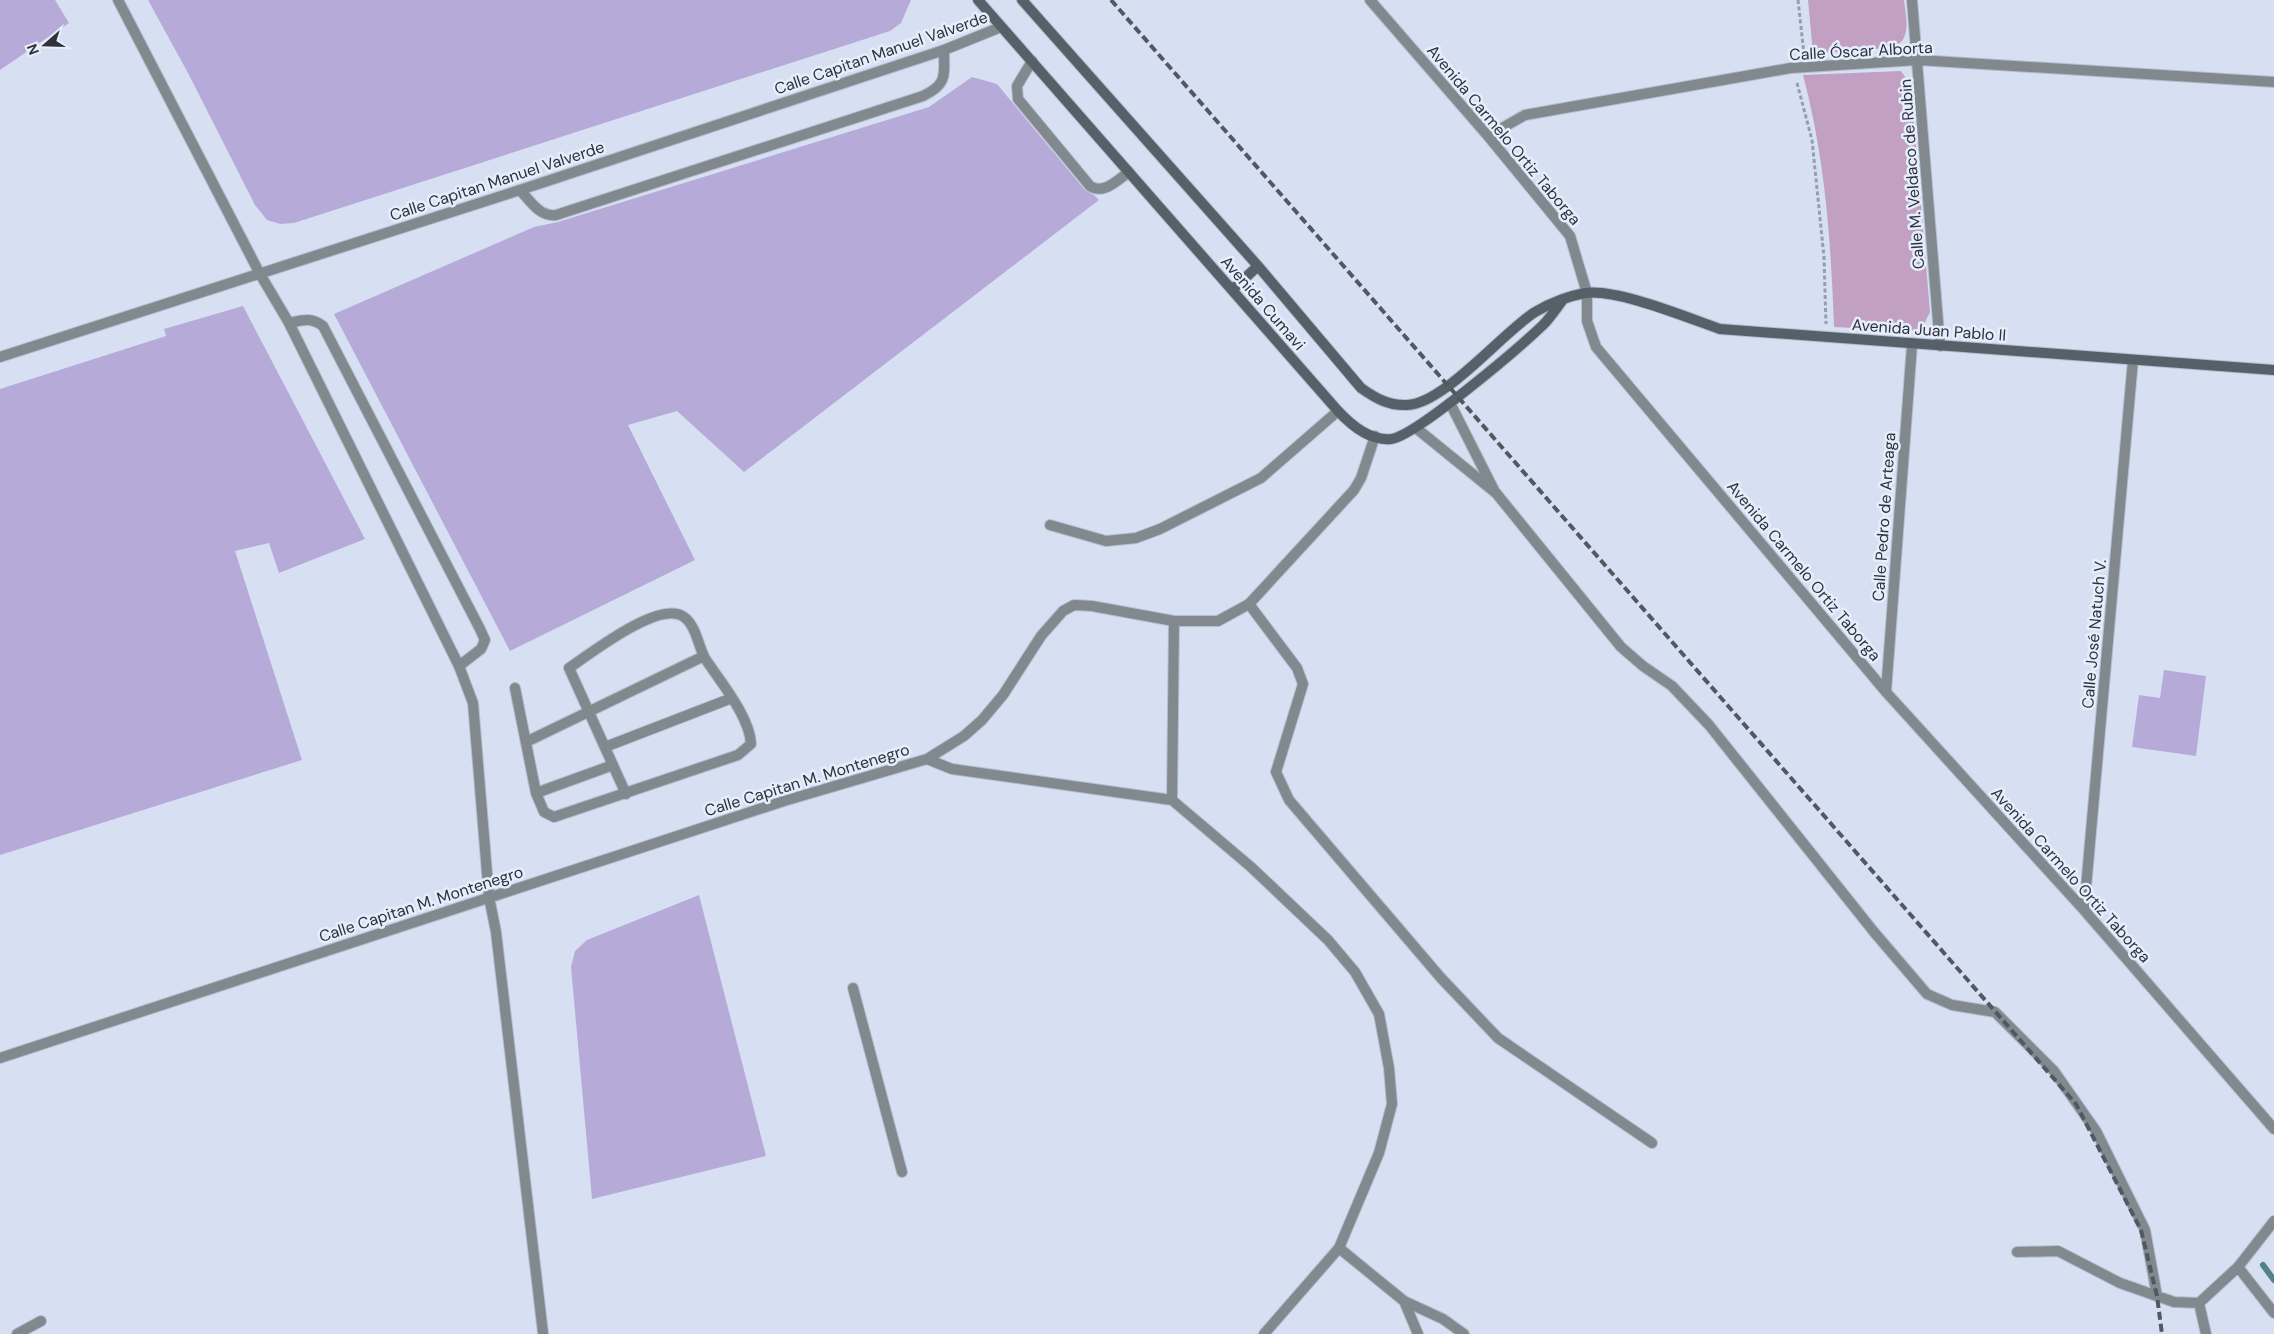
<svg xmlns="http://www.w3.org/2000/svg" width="2274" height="1334" viewBox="0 0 2274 1334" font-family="'DM Sans',sans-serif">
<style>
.green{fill:#c2a0c3}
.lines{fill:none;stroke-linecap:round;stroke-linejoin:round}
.stream{stroke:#54828c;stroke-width:6}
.building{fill:#b6aad9}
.lane-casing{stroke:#b5bdce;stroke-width:12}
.street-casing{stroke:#b5bdce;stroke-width:12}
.secondary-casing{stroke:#b5bdce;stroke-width:12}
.path{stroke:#969dab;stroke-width:3;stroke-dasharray:4 2.5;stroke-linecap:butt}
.lane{stroke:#81898e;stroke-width:10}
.street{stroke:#81898e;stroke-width:10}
.secondary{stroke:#556068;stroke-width:10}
.rail{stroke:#525861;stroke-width:4;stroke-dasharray:8 4;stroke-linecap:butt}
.labels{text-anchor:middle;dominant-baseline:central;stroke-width:5;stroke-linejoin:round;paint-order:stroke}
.street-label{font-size:16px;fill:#2e3239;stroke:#e6edfc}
</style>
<rect width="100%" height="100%" fill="#d7e0f3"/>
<path class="green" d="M1808,0H1904C1906,19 1913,43 1889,48L1813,54Z
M1901,71L1908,81L1911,89L1930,312L1923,326L1913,331L1834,327C1831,242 1825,157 1803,75Z"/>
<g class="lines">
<path class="stream" d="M2263,1265L2274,1280"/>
</g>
<path class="building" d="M0,0H55L69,23L0,70Z
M148,0H911L901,23L890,31L294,223L280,224L267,220L255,205L188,73Z
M972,77L997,84L1085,190L1094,195L1099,200L744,472L677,411L628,425L695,560L510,651L334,314L534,227L558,222L929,107Z
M243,306L365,539L279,573L269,543L235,551L302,760L0,855V389L166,336L164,329Z
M2164,670L2206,676L2196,756L2132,747L2139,695L2160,698Z
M699,895L766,1156L592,1199L571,967L575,951L587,940Z"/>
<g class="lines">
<g class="lane-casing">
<path id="lane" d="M1032,61L1017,86L1018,99L1090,186C1104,195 1117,180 1129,172
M520,190C531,202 540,217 556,215L923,96C948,84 944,75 944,50
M289,323C303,320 311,317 323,326L480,629L485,640L481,649L459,666
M1050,525L1106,541L1136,538L1160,529L1261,478L1338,411
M1249,604L1297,668L1303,684L1276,772L1289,800L1441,978L1498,1038L1652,1143
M515,688L536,793L544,812L554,817L738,755L751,744C750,720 727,690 713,670C710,665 705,660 703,654C698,643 695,625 684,617C660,599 590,654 569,668L626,794
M526,742L704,656
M605,747L732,698
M536,793L613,765
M853,988L902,1172
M1404,1301L1418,1334
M17,1334L41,1321
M1264,1334L1339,1248L1404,1301L1443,1319L1464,1334"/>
</g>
<g class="street-casing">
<path id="street" d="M118,0L260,274L289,323L459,666L473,703L489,897L496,932L543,1333
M1370,0L1488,136L1570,236L1587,293V321L1596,347L1886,692L2084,910L2274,1129
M1912,0L1940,346
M1488,136L1525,115L1791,68L1918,60L2274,82
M0,357L520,190L944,50L1001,27
M1450,403L1494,490
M1416,428L1496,493L1621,647L1643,666L1672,686L1709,725L1874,932L1927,994L1952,1005L1995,1012L2054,1071L2096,1131L2145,1230L2157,1296
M1886,692L1912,345
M927,759L964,736L982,720L1003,695L1041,636L1063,611L1074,605L1092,606L1174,621H1218L1249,604L1354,490L1361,478L1375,436
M1172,800L1174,621
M2084,910L2133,360
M0,1058L784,801L927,759L952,769L1172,800L1251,867L1328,940L1355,972L1379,1014L1389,1068L1392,1104L1379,1153L1339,1248
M2017,1252L2058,1251L2120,1283L2174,1302L2199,1303L2238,1267L2274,1221
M2238,1267L2274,1313
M2199,1303L2206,1334"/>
</g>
<g class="secondary-casing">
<path id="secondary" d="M978,0L1338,411C1351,425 1370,441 1391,439C1416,436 1520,347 1543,325C1550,318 1556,309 1562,301
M1022,0L1258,266L1361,388C1375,398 1389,406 1407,405C1444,404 1502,333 1535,312C1549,304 1569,296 1585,293C1616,288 1688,318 1720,329L2274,370
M1232,290L1258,266"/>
</g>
<path class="path" d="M1798,0L1804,54
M1797,83L1812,140L1824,257L1826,324"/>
<use href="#lane" class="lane"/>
<use href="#street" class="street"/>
<use href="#secondary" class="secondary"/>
<path class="rail" d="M1111,0L2076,1104L2141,1230L2157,1296L2162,1334"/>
</g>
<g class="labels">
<g class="street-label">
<text transform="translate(1861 51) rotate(-3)">Calle Óscar Alborta</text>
<text transform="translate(881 53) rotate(-19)">Calle Capitan Manuel Valverde</text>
<text transform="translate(1504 135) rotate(50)">Avenida Carmelo Ortiz Taborga</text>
<text transform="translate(1912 174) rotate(-94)">Calle M. Veldaco de Rubin</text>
<text transform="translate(497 181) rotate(-18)">Calle Capitan Manuel Valverde</text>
<text transform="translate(1263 303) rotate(49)">Avenida Cumavi</text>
<text transform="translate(1929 330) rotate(4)">Avenida Juan Pablo II</text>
<text transform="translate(1884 517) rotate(-86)">Calle Pedro de Arteaga</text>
<text transform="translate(1804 571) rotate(50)">Avenida Carmelo Ortiz Taborga</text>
<text transform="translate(2094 634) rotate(-85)">Calle José Natuch V.</text>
<text transform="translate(807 780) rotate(-17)">Calle Capitan M. Montenegro</text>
<text transform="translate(2071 875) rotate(48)">Avenida Carmelo Ortiz Taborga</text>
<text transform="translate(421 904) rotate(-18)">Calle Capitan M. Montenegro</text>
</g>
</g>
<g transform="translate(45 45) rotate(250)" stroke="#e6edfc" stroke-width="4" paint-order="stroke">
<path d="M0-4L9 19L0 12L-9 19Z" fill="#2e3239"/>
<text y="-8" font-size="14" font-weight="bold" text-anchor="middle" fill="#2e3239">N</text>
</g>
</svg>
